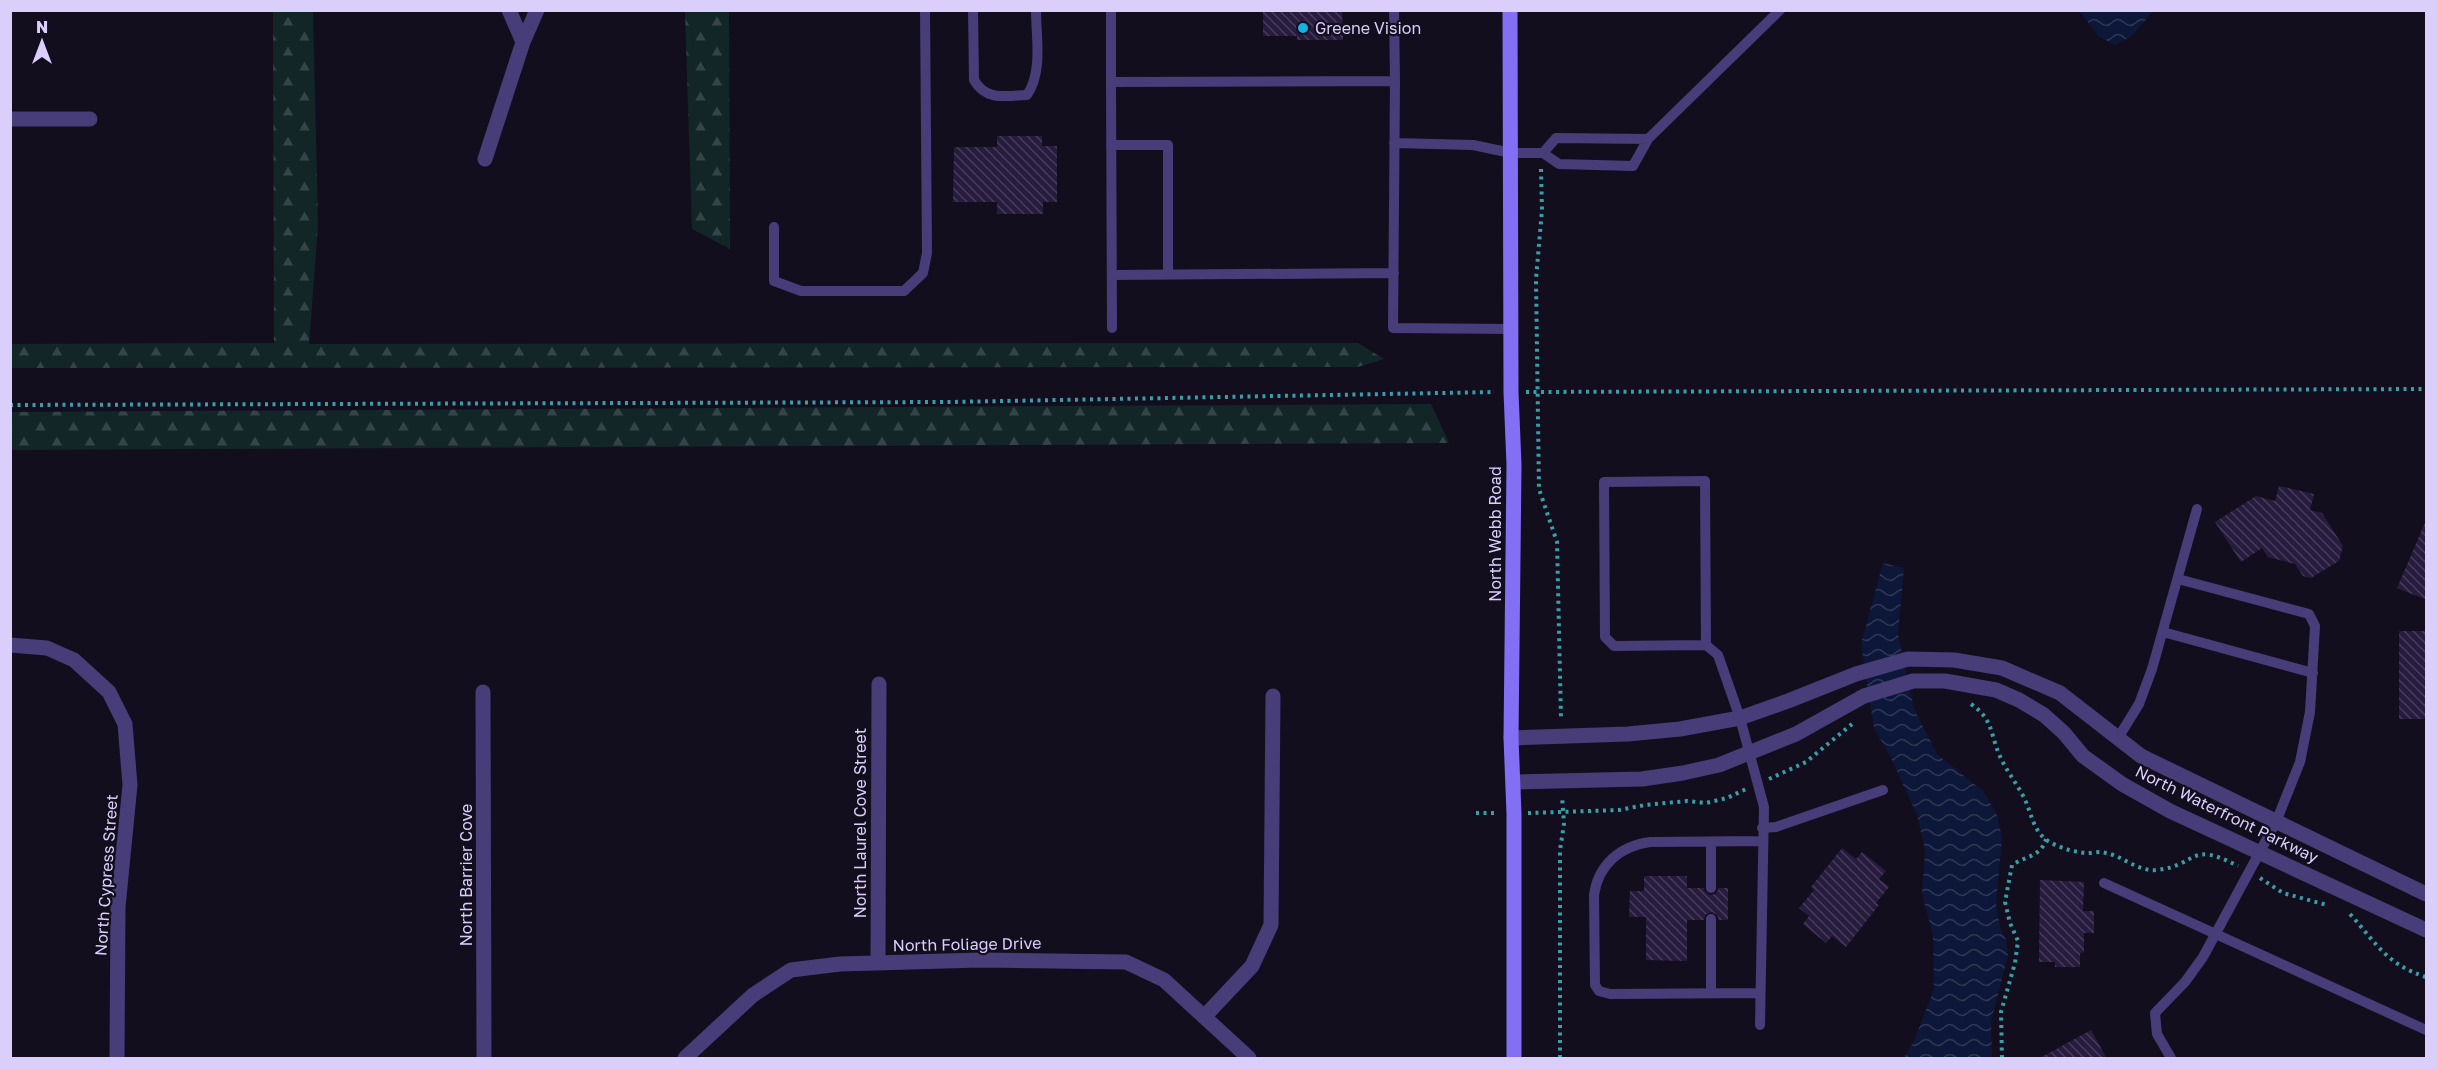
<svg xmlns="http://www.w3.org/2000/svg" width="2437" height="1069" viewBox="0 0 2437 1069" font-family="'Golos Text',sans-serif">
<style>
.forest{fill:url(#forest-firs)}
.water{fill:url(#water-waves)}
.building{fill:url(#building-back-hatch)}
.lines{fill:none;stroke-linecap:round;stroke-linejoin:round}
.path{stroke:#389fa7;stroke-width:4;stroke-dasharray:3 4.5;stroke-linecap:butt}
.service{stroke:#473d79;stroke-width:10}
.minor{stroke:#473d79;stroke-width:15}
.secondary{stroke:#836ff3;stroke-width:15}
.poi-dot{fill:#13b3e3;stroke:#130e1e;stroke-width:2}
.labels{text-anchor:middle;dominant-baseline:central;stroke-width:4.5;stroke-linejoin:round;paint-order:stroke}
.poi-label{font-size:16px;fill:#dacffb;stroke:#130e1e;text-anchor:start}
.street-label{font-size:16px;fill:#dacffb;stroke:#130e1e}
</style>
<defs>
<pattern id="forest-firs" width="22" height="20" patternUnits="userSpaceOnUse" patternTransform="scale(1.5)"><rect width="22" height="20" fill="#122628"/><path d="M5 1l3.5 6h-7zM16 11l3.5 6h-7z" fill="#344448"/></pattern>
<pattern id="water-waves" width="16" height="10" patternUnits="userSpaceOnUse" patternTransform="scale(1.5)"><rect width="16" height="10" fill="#0d1739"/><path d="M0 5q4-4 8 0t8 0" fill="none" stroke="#303857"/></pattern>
<pattern id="building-back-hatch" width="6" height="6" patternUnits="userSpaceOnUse" patternTransform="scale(1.5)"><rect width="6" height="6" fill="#271c3e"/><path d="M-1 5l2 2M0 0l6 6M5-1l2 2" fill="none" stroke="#463c5b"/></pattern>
</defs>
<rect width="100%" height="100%" fill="#130e1e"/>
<path class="forest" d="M313,11L318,224L309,344L1358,343L1384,359L1358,367L11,368V344L274,343L273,11Z
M685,11H729L730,249L692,229Z
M1431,404L1449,443L10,450L11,412Z"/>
<path class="water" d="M2079,11H2153L2132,36L2114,45L2098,35Z
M1883,563L1904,568L1898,634L1914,709L1937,754L1984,792L1997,815L2002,838L1996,905L2000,927L2006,940L2008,955L1991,1022L1992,1058H1904L1914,1041L1934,989L1933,935L1922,894L1925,850L1917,815L1892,760L1874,728L1861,644Z"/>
<path class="building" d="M1263,10H1342L1343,40H1297V36H1263Z
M997,136H1042V146H1057V202H1043V214H997V202H953L954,147H997Z
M2279,486L2314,494L2310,510L2322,513L2343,546L2339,561L2311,578L2303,576L2295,564L2268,557L2262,548L2241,562L2215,522L2256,496L2275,501Z
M2427,518V600L2397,588Z
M2399,631H2427V719H2399Z
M1842,848L1856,859L1862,852L1886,871L1879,879L1889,887L1876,903L1879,905L1846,947L1832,936L1826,943L1803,924L1809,916L1799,908L1814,890L1811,887Z
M1644,876H1687V888H1704L1705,892L1710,895L1715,894L1719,888H1728V920H1719L1717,915L1712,912L1705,915L1704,920H1687V961L1646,960V917H1629L1630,891H1644Z
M2040,880L2084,882L2083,911H2094V933H2084V952L2080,953V967H2055V962H2039Z
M2091,1030L2107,1059H2038Z"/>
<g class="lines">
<path class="path" d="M1541,169L1542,210L1536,279L1539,489L1557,542L1561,719
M1526,392L2426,389
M10,405L949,402L1495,392
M1971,704C1993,719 1990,733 1999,754C2006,771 2019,786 2026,802C2032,816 2034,832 2048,841C2060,848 2073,852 2087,853C2093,853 2100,851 2106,853C2123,856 2138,872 2157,870C2199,865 2188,840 2238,866
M1769,779L1806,762L1852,724
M1476,813H1497
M1528,813L1619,810L1645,805L1687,801L1706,803L1727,798L1746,789
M2260,878L2283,893L2327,905
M2350,914C2377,944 2386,964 2426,977
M1560,1058V850L1564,824L1562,796
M2002,1058L2001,1012L2015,963L2018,941L2010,923L2005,902L2012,865C2025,856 2041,857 2046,839"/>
<path class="service" d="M973,10L974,80C986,101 1005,96 1027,95C1043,72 1036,37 1036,10
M1111,10V82L1395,81L1394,10
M1395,81L1393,328L1511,329
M1111,82L1112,328
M1394,143L1473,145L1511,153H1543L1559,164L1633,166L1648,139L1780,10
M1111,145H1168V274
M1543,153L1556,138L1648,139
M774,227V281L801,291H904L923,273L927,253L925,10
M1112,275L1394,273
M2163,632L2313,673
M1706,645L1614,646L1605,637L1604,482L1705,481L1706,645L1718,655L1740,718L1764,807L1760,1025
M2118,738L2139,704L2152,669L2197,509
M1762,828L1776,827L1883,790
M1711,842V888
M2104,883L2426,1030
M1711,919V993
M1760,993L1610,994L1599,991L1595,985L1594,895C1598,865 1620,846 1650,842L1762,841
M2171,1058L2157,1034L2155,1013L2185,982L2203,957L2276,822L2300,762L2310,712L2315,626L2309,614L2178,579"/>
<path class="minor" d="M509,10L523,42
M10,119H90
M485,159L523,42L537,10
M10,645L47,648L74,660L109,692L125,724L130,785L118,907L117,1058
M483,692L484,1058
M1511,738L1628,734L1680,729L1740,718L1788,701L1856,674L1908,659L1954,660L2002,668L2060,693L2141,756L2426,894
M1513,782L1642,779L1683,773L1719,765L1796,734L1864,696L1913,681H1945L1996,690L2019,700L2044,715L2064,733L2083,756L2122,784L2170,811L2426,930
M878,963L879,684
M1204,1017L1252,966L1271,925L1273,696
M685,1058L753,995L791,970L840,964L980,960L1126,962L1164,980L1249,1058"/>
<path class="secondary" d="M1510,10L1511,392L1514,465L1511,738L1514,814V1058"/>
</g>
<circle class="poi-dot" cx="1303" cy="28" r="6"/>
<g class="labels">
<g class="poi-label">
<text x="1315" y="28">Greene Vision</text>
</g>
<g class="street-label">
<text transform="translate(1495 534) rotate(-90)">North Webb Road</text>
<text transform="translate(2227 814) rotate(26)">North Waterfront Parkway</text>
<text transform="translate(860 823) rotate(-90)">North Laurel Cove Street</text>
<text transform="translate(106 875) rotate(-86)">North Cypress Street</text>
<text transform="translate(466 875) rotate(-90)">North Barrier Cove</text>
<text transform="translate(967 944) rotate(-1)">North Foliage Drive</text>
</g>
</g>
<rect width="2437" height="1069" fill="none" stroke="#dacffb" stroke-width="24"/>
<g transform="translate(42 42)" stroke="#130e1e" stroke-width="4.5" paint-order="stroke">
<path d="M0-4.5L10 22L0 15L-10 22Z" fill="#dacffb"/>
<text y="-9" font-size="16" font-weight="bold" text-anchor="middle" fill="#dacffb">N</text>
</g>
</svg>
